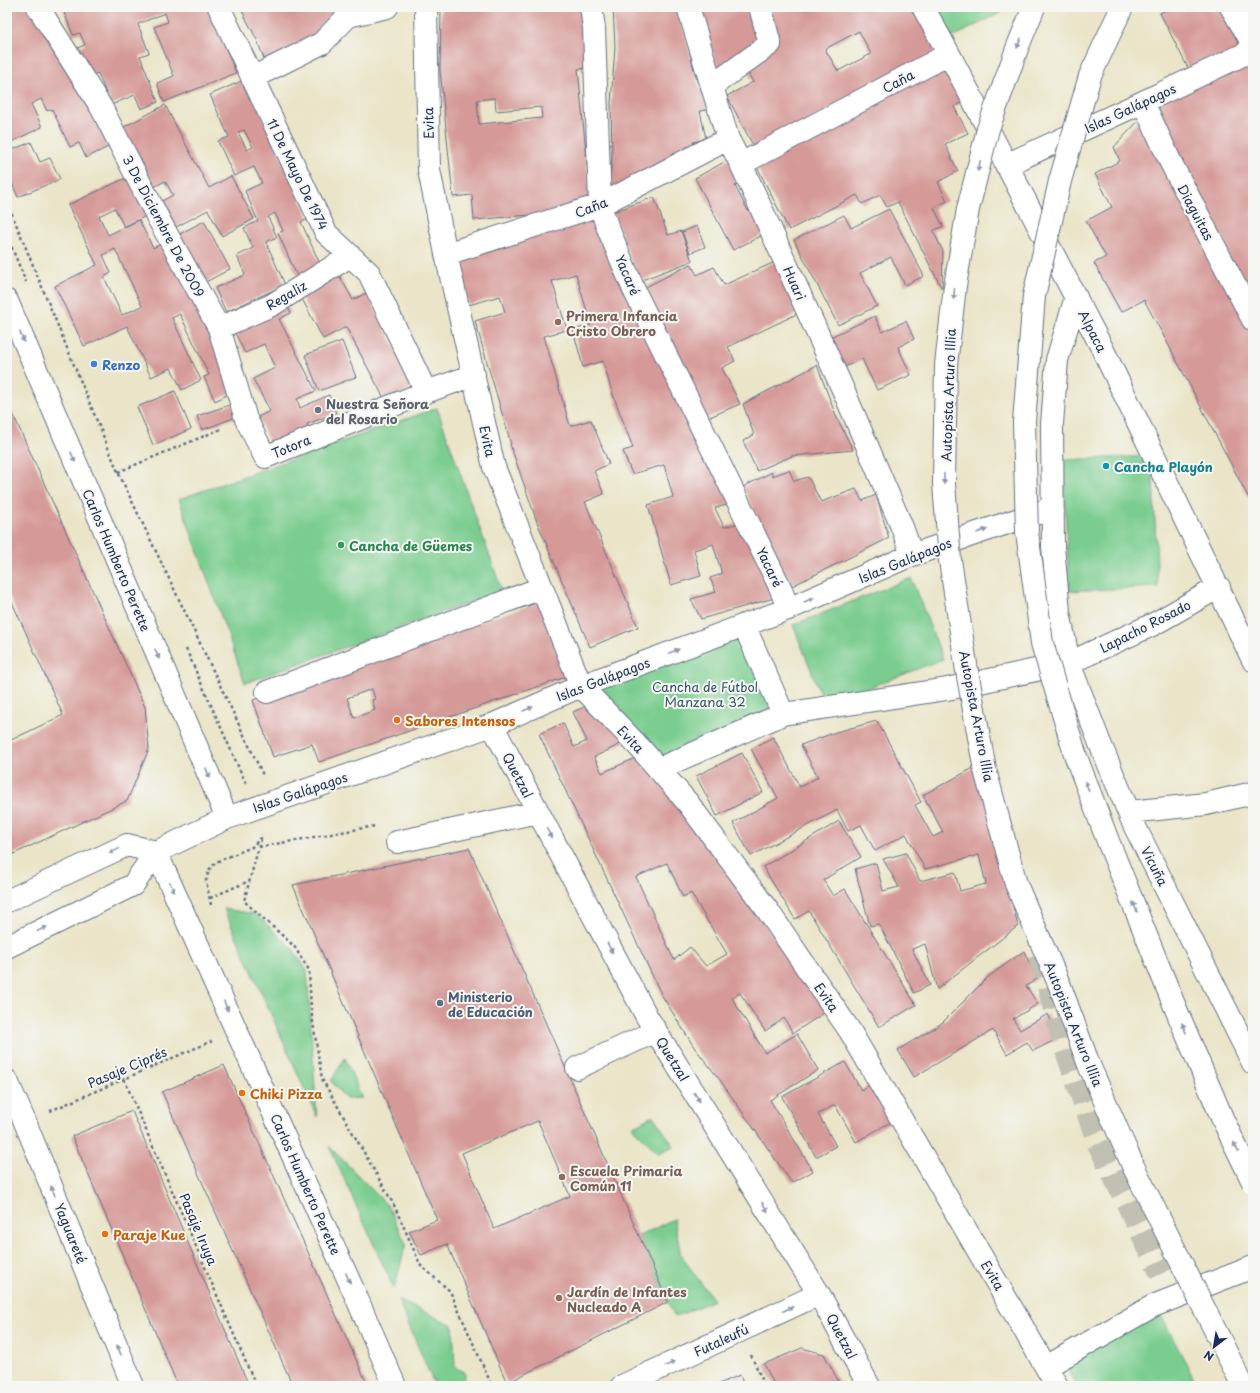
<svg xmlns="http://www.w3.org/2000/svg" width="1260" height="1393" viewBox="0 0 1260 1393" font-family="'Playpen Sans',sans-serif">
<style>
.green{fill:#7acd8f;stroke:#4a7e76}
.building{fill:#d59a98;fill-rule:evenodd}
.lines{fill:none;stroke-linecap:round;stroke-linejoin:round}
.minor-tunnel{stroke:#c1c1b3;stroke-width:22;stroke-dasharray:22 11;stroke-linecap:butt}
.minor-casing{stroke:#636f83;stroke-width:24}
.path{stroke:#636f83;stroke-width:2.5;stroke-dasharray:3 3;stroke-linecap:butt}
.minor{stroke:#fff;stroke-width:22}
.highway-bridge-casing{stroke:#636f83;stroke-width:24;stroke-linecap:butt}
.highway-bridge{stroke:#fff;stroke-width:22}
.oneway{fill:#8d97ae}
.education-dot{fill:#8d6e63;stroke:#f6f6f2;stroke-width:1.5}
.shop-dot{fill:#3f7fe0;stroke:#f6f6f2;stroke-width:1.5}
.worship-dot{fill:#6b7280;stroke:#f6f6f2;stroke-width:1.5}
.culture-dot{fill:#0f9aa8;stroke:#f6f6f2;stroke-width:1.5}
.leisure-dot{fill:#2e9e5b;stroke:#f6f6f2;stroke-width:1.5}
.food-dot{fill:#e8710a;stroke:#f6f6f2;stroke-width:1.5}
.service-dot{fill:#5c6f8a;stroke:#f6f6f2;stroke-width:1.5}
.labels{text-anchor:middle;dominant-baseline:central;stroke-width:4;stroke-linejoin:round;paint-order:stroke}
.street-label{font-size:13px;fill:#1b2f5e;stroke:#f6f6f2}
.education-label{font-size:13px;font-weight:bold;fill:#785e54;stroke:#f6f6f2;text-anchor:start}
.shop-label{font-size:13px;font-weight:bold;fill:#366cbe;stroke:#f6f6f2;text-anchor:start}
.worship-label{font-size:13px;font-weight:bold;fill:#5b616d;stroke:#f6f6f2;text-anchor:start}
.culture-label{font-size:13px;font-weight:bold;fill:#0d838f;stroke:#f6f6f2;text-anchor:start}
.leisure-label{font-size:13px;font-weight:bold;fill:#27864d;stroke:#f6f6f2;text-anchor:start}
.park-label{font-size:13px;fill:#33566a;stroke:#f6f6f2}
.food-label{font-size:13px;font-weight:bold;fill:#c56008;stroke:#f6f6f2;text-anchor:start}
.service-label{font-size:13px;font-weight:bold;fill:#4e5e75;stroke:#f6f6f2;text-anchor:start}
</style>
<rect width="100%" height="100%" fill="#f6f6f2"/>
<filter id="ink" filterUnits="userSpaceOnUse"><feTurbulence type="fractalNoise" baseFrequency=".025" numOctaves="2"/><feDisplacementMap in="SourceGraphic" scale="8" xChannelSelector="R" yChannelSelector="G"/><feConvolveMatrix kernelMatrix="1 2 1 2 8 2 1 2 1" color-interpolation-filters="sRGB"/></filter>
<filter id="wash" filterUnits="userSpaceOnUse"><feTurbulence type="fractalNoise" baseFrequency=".012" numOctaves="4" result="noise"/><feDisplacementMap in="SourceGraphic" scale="16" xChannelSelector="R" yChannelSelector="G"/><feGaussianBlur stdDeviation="0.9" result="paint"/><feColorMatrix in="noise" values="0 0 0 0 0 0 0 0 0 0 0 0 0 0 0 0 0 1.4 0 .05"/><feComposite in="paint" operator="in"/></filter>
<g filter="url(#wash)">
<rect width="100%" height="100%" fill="#eae5c8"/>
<path class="green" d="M933,7H1000L1002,12L949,39Z
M437,408L502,591L245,683L179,499Z
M1152,456L1158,587L1069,591L1063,460Z
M911,578L943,659L825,705L793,625Z
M741,634L776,712L660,762L592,686Z
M224,909L256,914L292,948L307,970L317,1117Z
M345,1058L362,1098L346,1099L331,1081Z
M653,1116L674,1146L658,1153L632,1127Z
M329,1146L388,1206L406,1244L394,1289Z
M674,1219L681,1256L714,1300L675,1317L639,1236Z
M398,1300L453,1325L455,1367L465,1373L464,1386H435Z
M1158,1310L1198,1386H1077L1063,1359Z"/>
<g id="blocks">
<path class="building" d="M7,7H32L114,144L86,158L79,143L70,147L52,109L47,111L41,99L31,104L42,127L7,144Z
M62,7H130L132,12L144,7H209L236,73L164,102L157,83L174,76L154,27L168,22L165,13L138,24L149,53L140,56L158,102L141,109L135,95L111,105L98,73L89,76L77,48L85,45L80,33L73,35Z
M240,7H356L320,41L266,64L257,40Z
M441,7H581L587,68L578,69L591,205L551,213L474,220L472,195L453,197L440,70ZM495,98L496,111L541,107L542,118L479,124L477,100Z
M613,7H678L697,81L710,109L700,111L706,139L693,142L695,151L609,194L612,158L611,103L615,47Z
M699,7H754L762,37L717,68Z
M769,7H917L939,50L755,149L727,96L753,82L746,69L771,48ZM859,31L871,54L838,71L825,49Z
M1172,7H1220L1242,50L1191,74L1160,13Z
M1244,7H1253V22Z
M1250,64L1253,69V307L1153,104Z
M946,65L965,101L954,107L968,133L945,144L958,171L938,182L947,201L934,208L943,226L933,231L943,251L942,289L898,202L887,207L880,195L862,204L857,195L789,230L755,163Z
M246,79L309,219L301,222L321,266L297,276L278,233L283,231L275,213L268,217L277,237L266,242L285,285L226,312L215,288L245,275L237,256L253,248L244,228L258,221L245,191L262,183L254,167L234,176L218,141L229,137L210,95ZM244,130L253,147L247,150L238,132Z
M165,105L209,188L231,176L254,219L222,236L208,210L176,227L162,201L173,195L165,181L154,187L122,128Z
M1143,116L1253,334V506L1167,342L1144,300L1121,312L1094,263L1106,257L1086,221L1112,207L1095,174L1120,161L1114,147Z
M31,142L40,162L50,158L60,179L18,197L7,172V152Z
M730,159L743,182L735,186L748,211L754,208L767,233L733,250L695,178Z
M130,176L148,215L124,227L115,208L99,216L108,235L139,220L153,248L165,242L191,286L233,392L215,401L204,377L209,375L180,314L172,318L201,380L182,390L171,368L151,377L127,326L84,346L55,286L97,265L68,205ZM115,249L142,306L122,315L104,277L111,273L103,255Z
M654,197L668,235L681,231L692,261L639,281L613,212Z
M889,209L924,276L905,285L891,257L860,273L877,306L838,325L794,240L844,215L851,228Z
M595,214L734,503L715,508L724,527L744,522L781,596L701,619L691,599L716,592L710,578L722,574L713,544L694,550L701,576L671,585L648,505L673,497L664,465L632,474L623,451L633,448L611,389L603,361L583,367L573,330L591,325L576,274L552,281L567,330L544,336L570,426L591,420L609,464L594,471L604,494L585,502L638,627L590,647L537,522L510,444H511L475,321L505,312L500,296L469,305L455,255Z
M204,221L230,269L202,284L176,236Z
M697,226L705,247L690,253L682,232Z
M777,261L799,313L728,347L735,361L722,368L740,404L705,419L640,290L691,264L697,275L714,267L724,285Z
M339,275L353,300L366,293L416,387L386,402L346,327L323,339L300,295Z
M287,305L291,313L279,319L316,391L297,399L300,408L329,395L336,413L307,424L309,429L270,445L258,417L270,411L253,379L275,368L264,344L245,353L234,331Z
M875,316L882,332L906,321L914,339L898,347L911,375L877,390L862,359L840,369L826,339Z
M342,341L356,377L319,391L305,355Z
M817,365L836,416L853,450L792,456L757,471L743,441L754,435L743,404Z
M175,391L191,429L153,445L137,407Z
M7,401L145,707L149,749L127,801L7,857V742L63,715L7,591Z
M232,404L236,417L202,430L197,416Z
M789,470L794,481L808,477L821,502L856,489L862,501L876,495L889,538L790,587L743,487L772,472V476Z
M539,602L566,677L319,762L312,744L273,757L253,700ZM372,689L375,699L372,700L375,710L354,718L347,698Z
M591,704L627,741L594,757L602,773L640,756L829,1010L793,1033L784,1018L765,1031L740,993L732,998L765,1053L797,1034L818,1070L770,1100L813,1171L792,1183L720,1080L694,1047L661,994L539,734L563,723L574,747L587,741L573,712ZM667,863L683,897L691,893L727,954L706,966L690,947L674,960L636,877Z
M877,721L921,802L915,805L933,837L943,832L923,795L977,766L1018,926L937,989L925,944L912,949L930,985L914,993L879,924L870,926L855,869L876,863L883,891L899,887L883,859L906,853L920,881L955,872L960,891L986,884L979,855L925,869L906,834L875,851L861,825L848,831L837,810L751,856L733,823L778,798L751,749L773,737L800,787L818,777L801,745L836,732Z
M742,753L763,792L717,816L696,776Z
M839,821L861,857L823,880L833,896L845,889L916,1005L879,1027L809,911L795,919L763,867Z
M469,848L668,1302L507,1383L447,1244L421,1255L409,1231L437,1220L293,885ZM538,1121L570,1196L494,1229L462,1153Z
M1024,951L1037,979L1026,986L1038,1004L1013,1019L1020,1030L1048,1014L1059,1038L1033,1051L1027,1042L1007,1054L993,1030L914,1077L898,1050L942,1023L988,977Z
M845,1062L861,1090L873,1083L894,1120L856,1142L835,1105L818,1114L836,1146L816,1157L782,1097Z
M224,1065L368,1386H293L162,1092Z
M132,1111L249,1386H178L72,1136Z
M802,1348L824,1354L841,1386H775L764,1364Z
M740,1375L744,1386H714Z"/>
</g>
</g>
<g filter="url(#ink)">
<use href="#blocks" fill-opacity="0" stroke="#636f83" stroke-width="1"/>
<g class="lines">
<path class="minor-tunnel" d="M1039,955L1065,1048L1098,1144L1161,1274"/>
<g class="minor-casing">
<path id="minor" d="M38,7L101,107L159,220L219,328L246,419L265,457L426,392L474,375
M219,7L326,233L369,273L426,392
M426,7L429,170L446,254L494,467L581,686L641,749L688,803L768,911L850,1031L1057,1386
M591,7L594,28L600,205L607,226L634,290L780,587L788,609
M688,7L728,139L741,164L845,394L902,527L912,555
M923,7L949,54L1101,346L1253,660
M1231,7L1253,44
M252,78L322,43L348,16L387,7
M712,86L770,44L760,7
M1143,102L1171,163L1253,320
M741,164L949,54
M1006,165L1143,102L1253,50
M446,254L600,205L728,139
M1076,297L1057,360L1052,424L1053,547L1059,612L1069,663L1099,741L1134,825L1253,1063
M7,301L227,818
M219,328L272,305L350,256
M744,625L783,714
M267,692L541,588
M492,725L647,1017L819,1294L869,1386
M658,769L783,714L947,689L1069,663L1154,624L1219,587
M1129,812L1206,804L1253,793
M397,842L538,812
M7,901L127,845L156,852L133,885L7,947
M577,1068L656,1031
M7,1081L25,1122L133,1386
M1046,1367L1153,1306L1253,1267
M395,1386L355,1294L156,852L227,818L492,725L581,686L788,609L912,555L1052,508
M622,1386L819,1294"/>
</g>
<path class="path" d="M7,202L118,472L264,777
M7,236L26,282
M118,472L221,429
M186,649L246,784
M261,839L244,901L294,946L309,970L311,1010L322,1079L394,1205L421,1266L450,1291L492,1386
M259,847L375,826
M210,898L249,881
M211,905L206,881L209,870L216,862L252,847L261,838V834
M124,1079L256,1386
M50,1111L212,1041
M751,1355L765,1386"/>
<use href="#minor" class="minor"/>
<g class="highway-bridge-casing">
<path id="highway-bridge" d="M1034,7L1018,46L988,129L968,209L955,286L946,365L944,484L950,560L967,671L985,770L1016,884L1060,986L1089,1065L1134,1168L1243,1386
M1122,7L1090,76L1060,181L1034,296L1024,422L1027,532L1042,643L1076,757L1108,841L1173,1002L1223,1120L1253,1182"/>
</g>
<use href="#highway-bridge" class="highway-bridge"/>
</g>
<defs><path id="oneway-solid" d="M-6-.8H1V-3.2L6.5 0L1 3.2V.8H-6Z"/></defs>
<g class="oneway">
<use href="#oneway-solid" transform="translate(1019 43) rotate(112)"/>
<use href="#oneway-solid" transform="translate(979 166) rotate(104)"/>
<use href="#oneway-solid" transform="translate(954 294) rotate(96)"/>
<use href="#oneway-solid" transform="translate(22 337) rotate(67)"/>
<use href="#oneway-solid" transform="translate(73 457) rotate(67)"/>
<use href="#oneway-solid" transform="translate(944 479) rotate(90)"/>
<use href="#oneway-solid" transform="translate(982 531) rotate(-19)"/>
<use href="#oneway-solid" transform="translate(809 600) rotate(-23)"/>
<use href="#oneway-solid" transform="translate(674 651) rotate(-21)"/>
<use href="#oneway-solid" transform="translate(157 654) rotate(67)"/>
<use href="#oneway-solid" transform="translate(528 709) rotate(-23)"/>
<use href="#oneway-solid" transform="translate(208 773) rotate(67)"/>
<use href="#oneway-solid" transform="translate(1087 786) rotate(-110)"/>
<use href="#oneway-solid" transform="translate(549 833) rotate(62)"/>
<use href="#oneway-solid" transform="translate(114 851) rotate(155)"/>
<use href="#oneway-solid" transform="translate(172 887) rotate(66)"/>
<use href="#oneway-solid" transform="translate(1135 907) rotate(-112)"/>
<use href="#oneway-solid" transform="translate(42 929) rotate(-26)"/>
<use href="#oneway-solid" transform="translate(610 948) rotate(62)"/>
<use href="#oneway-solid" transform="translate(226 1006) rotate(66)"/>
<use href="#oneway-solid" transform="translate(1184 1028) rotate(-113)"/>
<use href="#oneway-solid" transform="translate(697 1097) rotate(58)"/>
<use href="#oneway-solid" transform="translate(1236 1147) rotate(-116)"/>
<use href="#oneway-solid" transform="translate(53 1191) rotate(-112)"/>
<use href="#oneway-solid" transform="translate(765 1207) rotate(58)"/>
<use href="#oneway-solid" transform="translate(348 1278) rotate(66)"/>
<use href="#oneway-solid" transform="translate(788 1309) rotate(-25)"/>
<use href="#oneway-solid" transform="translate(119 1350) rotate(-112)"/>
<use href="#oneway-solid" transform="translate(670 1364) rotate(-25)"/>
</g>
</g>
<g class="education-dot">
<circle cx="558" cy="322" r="4"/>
<circle cx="562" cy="1177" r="4"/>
<circle cx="559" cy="1298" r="4"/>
</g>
<circle class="shop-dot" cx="94" cy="364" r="4"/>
<circle class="worship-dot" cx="318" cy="410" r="4"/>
<circle class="culture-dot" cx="1106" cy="466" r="4"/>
<circle class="leisure-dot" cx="341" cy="545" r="4"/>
<g class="food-dot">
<circle cx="397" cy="720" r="4"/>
<circle cx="242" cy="1093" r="4"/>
<circle cx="105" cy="1234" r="4"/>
</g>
<circle class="service-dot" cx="440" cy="1003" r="4"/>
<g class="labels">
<g class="street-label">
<text transform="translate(898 81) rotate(-28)">Caña</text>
<text transform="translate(1130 108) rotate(-25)">Islas Galápagos</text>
<text transform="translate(428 123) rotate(-91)">Evita</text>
<text transform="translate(298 174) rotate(64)">11 De Mayo De 1974</text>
<text transform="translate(591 207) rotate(-21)">Caña</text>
<text transform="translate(1196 212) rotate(62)">Diaguitas</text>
<text transform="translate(164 226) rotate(62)">3 De Diciembre De 2009</text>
<text transform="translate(628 275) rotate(67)">Yacaré</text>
<text transform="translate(795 283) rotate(66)">Huari</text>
<text transform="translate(286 295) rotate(-30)">Regaliz</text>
<text transform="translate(1093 331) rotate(63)">Alpaca</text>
<text transform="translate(948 395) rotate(-88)">Autopista Arturo Illia</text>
<text transform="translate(488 441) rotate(78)">Evita</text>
<text transform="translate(291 446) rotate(-22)">Totora</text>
<text transform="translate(117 560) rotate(67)">Carlos Humberto Perette</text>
<text transform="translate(905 560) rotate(-22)">Islas Galápagos</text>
<text transform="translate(770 567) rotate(64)">Yacaré</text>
<text transform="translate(1145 626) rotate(-27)">Lapacho Rosado</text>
<text transform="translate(603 679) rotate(-21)">Islas Galápagos</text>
<text transform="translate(977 716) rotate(79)">Autopista Arturo Illia</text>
<text transform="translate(631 739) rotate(47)">Evita</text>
<text transform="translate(518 775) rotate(62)">Quetzal</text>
<text transform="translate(300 792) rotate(-19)">Islas Galápagos</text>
<text transform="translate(1155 866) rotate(63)">Vicuña</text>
<text transform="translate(827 997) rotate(56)">Evita</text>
<text transform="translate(1074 1024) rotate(68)">Autopista Arturo Illia</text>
<text transform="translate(673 1059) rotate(58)">Quetzal</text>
<text transform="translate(127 1067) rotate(-23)">Pasaje Ciprés</text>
<text transform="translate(306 1184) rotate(66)">Carlos Humberto Perette</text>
<text transform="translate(199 1229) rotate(67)">Pasaje Iruya</text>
<text transform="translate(71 1233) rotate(68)">Yaguareté</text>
<text transform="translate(993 1275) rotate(59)">Evita</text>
<text transform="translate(842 1336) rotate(62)">Quetzal</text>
<text transform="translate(721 1340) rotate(-25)">Futaleufú</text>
</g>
<g class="education-label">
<text x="566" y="315">Primera Infancia<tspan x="566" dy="15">Cristo Obrero</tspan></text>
<text x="570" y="1170">Escuela Primaria<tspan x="570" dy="15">Común 11</tspan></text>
<text x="567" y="1291">Jardín de Infantes<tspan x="567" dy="15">Nucleado A</tspan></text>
</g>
<g class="shop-label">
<text x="102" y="364">Renzo</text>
</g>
<g class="worship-label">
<text x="326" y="403">Nuestra Señora<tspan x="326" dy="15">del Rosario</tspan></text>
</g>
<g class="culture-label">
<text x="1114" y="466">Cancha Playón</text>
</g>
<g class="leisure-label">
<text x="349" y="545">Cancha de Güemes</text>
</g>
<g class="park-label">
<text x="705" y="686">Cancha de Fútbol<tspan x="705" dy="15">Manzana 32</tspan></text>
</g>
<g class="food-label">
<text x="405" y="720">Sabores Intensos</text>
<text x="250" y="1093">Chiki Pizza</text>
<text x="113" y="1234">Paraje Kue</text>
</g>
<g class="service-label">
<text x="448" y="996">Ministerio<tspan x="448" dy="15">de Educación</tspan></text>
</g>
</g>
<rect width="1260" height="1393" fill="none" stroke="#f6f6f2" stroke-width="24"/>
<g transform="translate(1214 1347) rotate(211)" stroke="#f6f6f2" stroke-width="3" paint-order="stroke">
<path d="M0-3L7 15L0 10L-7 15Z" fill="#1b2f5e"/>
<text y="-6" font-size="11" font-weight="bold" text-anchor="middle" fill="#1b2f5e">N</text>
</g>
</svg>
